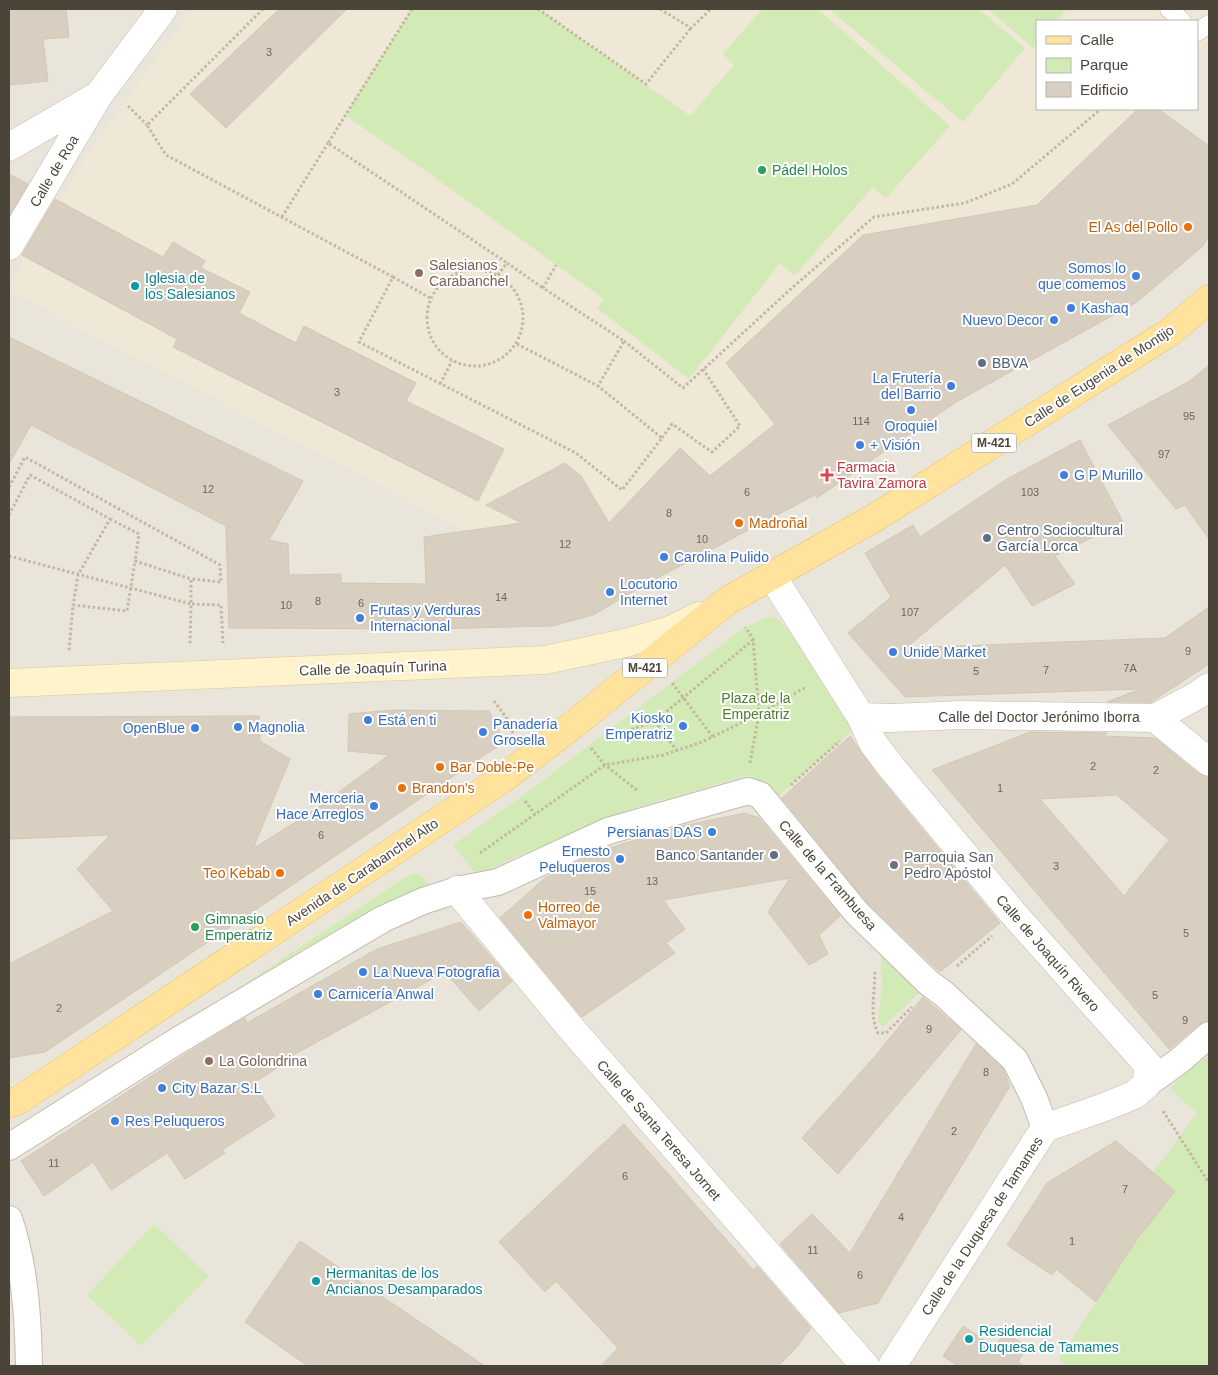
<svg xmlns="http://www.w3.org/2000/svg" width="1218" height="1375" viewBox="0 0 1218 1375" font-family="Arial,sans-serif">
<style>
.residential{fill:#eae5da;fill-rule:evenodd}
.education{fill:#efe8d6}
.green{fill:#d2eab5}
.building{fill:#d8cfc1;stroke:#d3c7b4;fill-rule:evenodd}
.lines{fill:none;stroke-linecap:round;stroke-linejoin:round}
.service-casing{stroke:#c2bbae;stroke-width:19}
.pedestrian-casing{stroke:#c2bbae;stroke-width:28}
.minor-casing{stroke:#c2bbae;stroke-width:29}
.secondary-casing{stroke:#d6c79b;stroke-width:29}
.primary-casing{stroke:#e6c16a;stroke-width:29}
.path{stroke:#c4b79f;stroke-width:3;stroke-dasharray:2.5 2.5;stroke-linecap:butt}
.service{stroke:#fff;stroke-width:18}
.pedestrian{stroke:#fff;stroke-width:26}
.minor{stroke:#fff;stroke-width:28}
.secondary{stroke:#fff3cd;stroke-width:28}
.primary{stroke:#ffe39c;stroke-width:28}
.leisure-dot{fill:#2e9e5b;stroke:#fff;stroke-width:2}
.food-dot{fill:#e8710a;stroke:#fff;stroke-width:2}
.education-dot{fill:#8d6e63;stroke:#fff;stroke-width:2}
.shop-dot{fill:#3f7fe0;stroke:#fff;stroke-width:2}
.culture-dot{fill:#0f9aa8;stroke:#fff;stroke-width:2}
.service-dot{fill:#5c6f8a;stroke:#fff;stroke-width:2}
.health-dot{fill:#e0444e;stroke:#fff;stroke-width:2}
.worship-dot{fill:#6b7280;stroke:#fff;stroke-width:2}
.labels{text-anchor:middle;dominant-baseline:central;stroke-width:4;stroke-linejoin:round;paint-order:stroke}
.number-label{font-size:11px;fill:#6e675b}
.shield{fill:#fff;stroke:#817c74;stroke-width:1}
.shield-label{font-size:12px;font-weight:bold;fill:#4b4439}
.leisure-label{font-size:14px;fill:#27864d;stroke:#fff;text-anchor:start}
.street-label{font-size:14px;fill:#4b4439;stroke:#fff}
.food-label{font-size:14px;fill:#c56008;stroke:#fff;text-anchor:start}
.education-label{font-size:14px;fill:#785e54;stroke:#fff;text-anchor:start}
.shop-label{font-size:14px;fill:#366cbe;stroke:#fff;text-anchor:start}
.culture-label{font-size:14px;fill:#0d838f;stroke:#fff;text-anchor:start}
.service-label{font-size:14px;fill:#4e5e75;stroke:#fff;text-anchor:start}
.health-label{font-size:14px;fill:#be3a42;stroke:#fff;text-anchor:start}
.park-label{font-size:14px;fill:#4a7f2a;stroke:#fff}
.worship-label{font-size:14px;fill:#5b616d;stroke:#fff;text-anchor:start}
</style>
<rect width="100%" height="100%" fill="#f6f3ec"/>
<path class="residential" d="M9,9H1209V1366H9ZM1037,21H1197V109H1037Z"/>
<path class="education" d="M193,9H1209V41L1197,50V21H1037V109H1138L1075,175L1037,205L863,235L726,363L775,425L710,476L679,448L624,506L607,521L581,476L565,463L502,497L526,538L503,550L9,291L24,256L102,133Z"/>
<path class="green" d="M412,9H538L690,116L734,65L723,54L762,9H818L950,126L886,198L873,187L794,276L780,263L689,379L597,308L604,299L427,172L345,115Z
M829,9H979L1025,48L963,122Z
M988,9H1067L1056,21H1037V43L1033,48Z
M771,616L780,621L797,640L854,729L774,800L761,784L748,775L635,808L515,857L477,875L453,845L521,797L745,627Z
M416,873L421,875L428,882L427,887L189,1021L405,877Z
M881,955L924,988L883,1027L878,1022L882,986Z
M1209,1056V1366H1067L1059,1359L1137,1239L1175,1191L1153,1173L1197,1113L1170,1089L1188,1071Z
M154,1224L209,1276L141,1346L87,1295Z"/>
<path class="building" d="M9,9H66L69,37L43,39L48,81L9,85Z
M279,9H347L226,128L190,94Z
M1138,109H1158L1209,146V236L1203,246L1137,302L956,402L817,498L815,495L646,584L593,615L552,626L428,629L229,628L226,526L31,425L9,464V337L303,481L269,540L288,544L289,575L341,574V583L426,584L424,537L522,523L486,505L565,463L581,476L609,523L680,448L710,476L775,424L726,363L863,235L1037,205Z
M9,174L28,184L9,216Z
M55,199L163,257L173,242L205,261L201,268L250,292L239,313L296,343L304,326L416,383L406,401L504,449L478,501L173,347L177,339L22,255Z
M1209,365V539L1185,505L1176,509L1108,425L1190,381Z
M1080,440L1123,522L1055,556L1075,584L1032,606L1005,565L906,648L1165,638L1209,607V664L1151,702H1107L1140,689L905,697L848,633L891,597L865,553L913,525L920,537L1007,479Z
M392,710L489,711L504,742L45,1052L9,1058V964L113,911L77,869L110,835L9,839V717L259,716L260,741L290,759L253,849L319,807L389,755L348,751L349,714Z
M1030,732L1107,733L1102,736L1155,738L1199,774L1209,777V1020L1199,1024L1169,1049L932,770ZM1117,795L1169,840L1124,896L1040,799Z
M850,736L876,773L1000,923L940,972L868,903L782,798Z
M745,813L759,818L840,916L819,935L828,954L809,965L768,912L790,878L663,900L685,929L666,943L675,953L582,1017L500,918L545,878L600,851L682,826Z
M461,922L512,981L479,1011L445,972L275,1065L277,1068L253,1083L275,1116L222,1150L225,1153L185,1179L167,1153L111,1190L93,1162L44,1196L21,1161L187,1053L245,1018L247,1023L377,949Z
M923,997L961,1030L838,1174L802,1138L877,1054Z
M976,1044L1003,1069L1010,1086L878,1303L839,1313L780,1244L812,1214L850,1253Z
M624,1124L753,1270L757,1266L811,1328L797,1347L778,1366H601L618,1348L556,1281L545,1292L499,1242Z
M1116,1141L1175,1191L1137,1239L1096,1302L1056,1269L1052,1275L1007,1245L1047,1183Z
M300,1241L485,1366H308L245,1322Z
M963,1326L995,1347L1005,1332L1027,1347L1018,1362L1024,1366H958L943,1356Z"/>
<g class="lines">
<g class="service-casing">
<path id="service" d="M1169,9L1182,21
M1197,32L1209,24"/>
</g>
<g class="pedestrian-casing">
<path id="pedestrian" d="M1147,1084L1179,1061L1209,1035
M9,1147L177,1041L383,919L423,901L457,890L498,882L608,831L748,791L760,795L857,913L929,983L944,994L1015,1060L1034,1098L1045,1128
M9,1219C25,1266 28,1317 29,1366"/>
</g>
<g class="minor-casing">
<path id="minor" d="M9,147L97,96
M9,246L98,96L163,9
M772,576L861,717L873,743L888,763L1012,912L1148,1065L1147,1084L1134,1095L1102,1108L1045,1128L892,1366
M861,717L891,718L961,715L1155,718L1196,696L1209,687
M1155,718L1209,762
M457,890L570,1027L865,1366"/>
</g>
<g class="secondary-casing">
<path id="secondary" d="M9,683L545,660L625,643L668,631L699,616"/>
</g>
<g class="primary-casing">
<path id="primary" d="M9,1104L19,1100L505,777L573,725L727,601L876,517L1170,332L1209,299"/>
</g>
<path class="path" d="M263,9L147,125L166,155L393,277L359,342L576,453L622,490L662,438L598,386L624,341L543,288L556,265
M412,9L328,143L507,263
M538,9L646,84L691,28
M660,9L691,28L711,9
M128,106L147,125
M282,217L328,143
M427 318a48 48 0 1 1 96 0a48 48 0 1 1-96 0Z
M498,275L507,263L543,288
M393,277L430,298
M624,341L683,388L793,287L874,217L965,203L1012,184L1101,109
M517,344L598,386
M440,384L452,361
M662,438L672,424L712,452L740,426L703,369
M9,487L25,457L220,565L221,582L192,579
M9,515L30,475L110,519L78,575L73,605
M110,519L139,534L135,561
M9,556L191,604L190,645
M69,650L73,605L127,611L135,561L191,579V604L221,605L223,643
M672,683L713,737
M494,701L506,717L513,733
M655,721L753,640
M608,738L655,721L677,751
M591,748L605,765L638,791
M750,763L759,714L806,687
M791,785L840,741
M525,801L535,814
M480,853L605,765L663,755L702,742L759,714L753,639L745,627
M957,966L992,936
M875,972C875,992 869,1015 878,1033H886L912,1007
M1163,1111L1209,1183"/>
<use href="#service" class="service"/>
<use href="#pedestrian" class="pedestrian"/>
<use href="#minor" class="minor"/>
<use href="#secondary" class="secondary"/>
<use href="#primary" class="primary"/>
</g>
<g class="leisure-dot">
<circle cx="762" cy="170" r="5"/>
<circle cx="195" cy="927" r="5"/>
</g>
<g class="food-dot">
<circle cx="1188" cy="227" r="5"/>
<circle cx="739" cy="523" r="5"/>
<circle cx="440" cy="767" r="5"/>
<circle cx="402" cy="788" r="5"/>
<circle cx="280" cy="873" r="5"/>
<circle cx="528" cy="915" r="5"/>
</g>
<g class="education-dot">
<circle cx="419" cy="273" r="5"/>
<circle cx="209" cy="1061" r="5"/>
</g>
<g class="shop-dot">
<circle cx="1136" cy="276" r="5"/>
<circle cx="1071" cy="308" r="5"/>
<circle cx="1054" cy="320" r="5"/>
<circle cx="951" cy="386" r="5"/>
<circle cx="911" cy="410" r="5"/>
<circle cx="860" cy="445" r="5"/>
<circle cx="1064" cy="475" r="5"/>
<circle cx="664" cy="557" r="5"/>
<circle cx="610" cy="592" r="5"/>
<circle cx="360" cy="618" r="5"/>
<circle cx="893" cy="652" r="5"/>
<circle cx="368" cy="720" r="5"/>
<circle cx="683" cy="726" r="5"/>
<circle cx="238" cy="727" r="5"/>
<circle cx="195" cy="728" r="5"/>
<circle cx="483" cy="732" r="5"/>
<circle cx="374" cy="806" r="5"/>
<circle cx="712" cy="832" r="5"/>
<circle cx="620" cy="859" r="5"/>
<circle cx="363" cy="972" r="5"/>
<circle cx="318" cy="994" r="5"/>
<circle cx="162" cy="1088" r="5"/>
<circle cx="115" cy="1121" r="5"/>
</g>
<g class="culture-dot">
<circle cx="135" cy="286" r="5"/>
<circle cx="316" cy="1281" r="5"/>
<circle cx="969" cy="1339" r="5"/>
</g>
<g class="service-dot">
<circle cx="982" cy="363" r="5"/>
<circle cx="987" cy="538" r="5"/>
<circle cx="774" cy="855" r="5"/>
</g>
<path class="health-dot" d="M824.5 467.5h5v5h5v5h-5v5h-5v-5h-5v-5h5z"/>
<circle class="worship-dot" cx="894" cy="865" r="5"/>
<g class="labels">
<g class="number-label">
<text x="269" y="52">3</text>
<text x="337" y="392">3</text>
<text x="1189" y="416">95</text>
<text x="861" y="421">114</text>
<text x="1164" y="454">97</text>
<text x="208" y="489">12</text>
<text x="747" y="492">6</text>
<text x="1030" y="492">103</text>
<text x="669" y="513">8</text>
<text x="702" y="539">10</text>
<text x="565" y="544">12</text>
<text x="501" y="597">14</text>
<text x="318" y="601">8</text>
<text x="361" y="603">6</text>
<text x="286" y="605">10</text>
<text x="910" y="612">107</text>
<text x="1188" y="651">9</text>
<text x="1130" y="668">7A</text>
<text x="1046" y="670">7</text>
<text x="976" y="671">5</text>
<text x="1093" y="766">2</text>
<text x="1156" y="770">2</text>
<text x="1000" y="788">1</text>
<text x="321" y="835">6</text>
<text x="1056" y="866">3</text>
<text x="652" y="881">13</text>
<text x="590" y="891">15</text>
<text x="1186" y="933">5</text>
<text x="1155" y="995">5</text>
<text x="59" y="1008">2</text>
<text x="1185" y="1020">9</text>
<text x="929" y="1029">9</text>
<text x="986" y="1072">8</text>
<text x="954" y="1131">2</text>
<text x="54" y="1163">11</text>
<text x="625" y="1176">6</text>
<text x="1125" y="1189">7</text>
<text x="901" y="1217">4</text>
<text x="1072" y="1241">1</text>
<text x="813" y="1250">11</text>
<text x="860" y="1275">6</text>
</g>
<g class="shield">
<rect x="971.5" y="433.5" width="45" height="19" rx="4"/>
<rect x="622.5" y="658.5" width="45" height="19" rx="4"/>
</g>
<g class="shield-label">
<text x="994" y="443">M-421</text>
<text x="645" y="668">M-421</text>
</g>
<g class="leisure-label">
<text x="772" y="170">Pádel Holos</text>
<text x="205" y="919">Gimnasio<tspan x="205" dy="16">Emperatriz</tspan></text>
</g>
<g class="street-label">
<text transform="translate(54 171) rotate(-59)">Calle de Roa</text>
<text transform="translate(1099 376) rotate(-33)">Calle de Eugenia de Montijo</text>
<text transform="translate(373 668) rotate(-2)">Calle de Joaquín Turina</text>
<text x="1039" y="717">Calle del Doctor Jerónimo Iborra</text>
<text transform="translate(362 872) rotate(-34)">Avenida de Carabanchel Alto</text>
<text transform="translate(828 875) rotate(49)">Calle de la Frambuesa</text>
<text transform="translate(1048 953) rotate(49)">Calle de Joaquín Rivero</text>
<text transform="translate(659 1130) rotate(49)">Calle de Santa Teresa Jornet</text>
<text transform="translate(982 1226) rotate(-57)">Calle de la Duquesa de Tamames</text>
</g>
<g class="food-label">
<text x="1178" y="227" text-anchor="end">El As del Pollo</text>
<text x="749" y="523">Madroñal</text>
<text x="450" y="767">Bar Doble-Pe</text>
<text x="412" y="788">Brandon's</text>
<text x="270" y="873" text-anchor="end">Teo Kebab</text>
<text x="538" y="907">Horreo de<tspan x="538" dy="16">Valmayor</tspan></text>
</g>
<g class="education-label">
<text x="429" y="265">Salesianos<tspan x="429" dy="16">Carabanchel</tspan></text>
<text x="219" y="1061">La Golondrina</text>
</g>
<g class="shop-label">
<text x="1126" y="268" text-anchor="end">Somos lo<tspan x="1126" dy="16">que comemos</tspan></text>
<text x="1081" y="308">Kashaq</text>
<text x="1044" y="320" text-anchor="end">Nuevo Decor</text>
<text x="941" y="378" text-anchor="end">La Frutería<tspan x="941" dy="16">del Barrio</tspan></text>
<text x="911" y="426" text-anchor="middle">Oroquiel</text>
<text x="870" y="445">+ Visión</text>
<text x="1074" y="475">G P Murillo</text>
<text x="674" y="557">Carolina Pulido</text>
<text x="620" y="584">Locutorio<tspan x="620" dy="16">Internet</tspan></text>
<text x="370" y="610">Frutas y Verduras<tspan x="370" dy="16">Internacional</tspan></text>
<text x="903" y="652">Unide Market</text>
<text x="673" y="718" text-anchor="end">Kiosko<tspan x="673" dy="16">Emperatriz</tspan></text>
<text x="378" y="720">Está en ti</text>
<text x="493" y="724">Panadería<tspan x="493" dy="16">Grosella</tspan></text>
<text x="248" y="727">Magnolia</text>
<text x="185" y="728" text-anchor="end">OpenBlue</text>
<text x="364" y="798" text-anchor="end">Merceria<tspan x="364" dy="16">Hace Arreglos</tspan></text>
<text x="702" y="832" text-anchor="end">Persianas DAS</text>
<text x="610" y="851" text-anchor="end">Ernesto<tspan x="610" dy="16">Peluqueros</tspan></text>
<text x="373" y="972">La Nueva Fotografia</text>
<text x="328" y="994">Carnicería Anwal</text>
<text x="172" y="1088">City Bazar S.L</text>
<text x="125" y="1121">Res Peluqueros</text>
</g>
<g class="culture-label">
<text x="145" y="278">Iglesia de<tspan x="145" dy="16">los Salesianos</tspan></text>
<text x="326" y="1273">Hermanitas de los<tspan x="326" dy="16">Ancianos Desamparados</tspan></text>
<text x="979" y="1331">Residencial<tspan x="979" dy="16">Duquesa de Tamames</tspan></text>
</g>
<g class="service-label">
<text x="992" y="363">BBVA</text>
<text x="997" y="530">Centro Sociocultural<tspan x="997" dy="16">García Lorca</tspan></text>
<text x="764" y="855" text-anchor="end">Banco Santander</text>
</g>
<g class="health-label">
<text x="837" y="467">Farmacia<tspan x="837" dy="16">Tavira Zamora</tspan></text>
</g>
<g class="park-label">
<text x="756" y="698">Plaza de la<tspan x="756" dy="16">Emperatriz</tspan></text>
</g>
<g class="worship-label">
<text x="904" y="857">Parroquia San<tspan x="904" dy="16">Pedro Apóstol</tspan></text>
</g>
</g>
<rect width="1218" height="1375" fill="none" stroke="#4b4439" stroke-width="20"/>
<rect x="1036" y="20" width="162" height="90" fill="#ffffff" stroke="#b7b4b0"/>
<rect x="1046" y="36" width="25" height="8" fill="#ffe39c" stroke="#b7b4b0"/>
<text x="1080" y="45" font-size="15" fill="#4b4439">Calle</text>
<rect x="1046" y="58" width="25" height="15" fill="#d2eab5" stroke="#b7b4b0"/>
<text x="1080" y="70" font-size="15" fill="#4b4439">Parque</text>
<rect x="1046" y="82" width="25" height="15" fill="#d8cfc1" stroke="#b7b4b0"/>
<text x="1080" y="95" font-size="15" fill="#4b4439">Edificio</text>
</svg>
